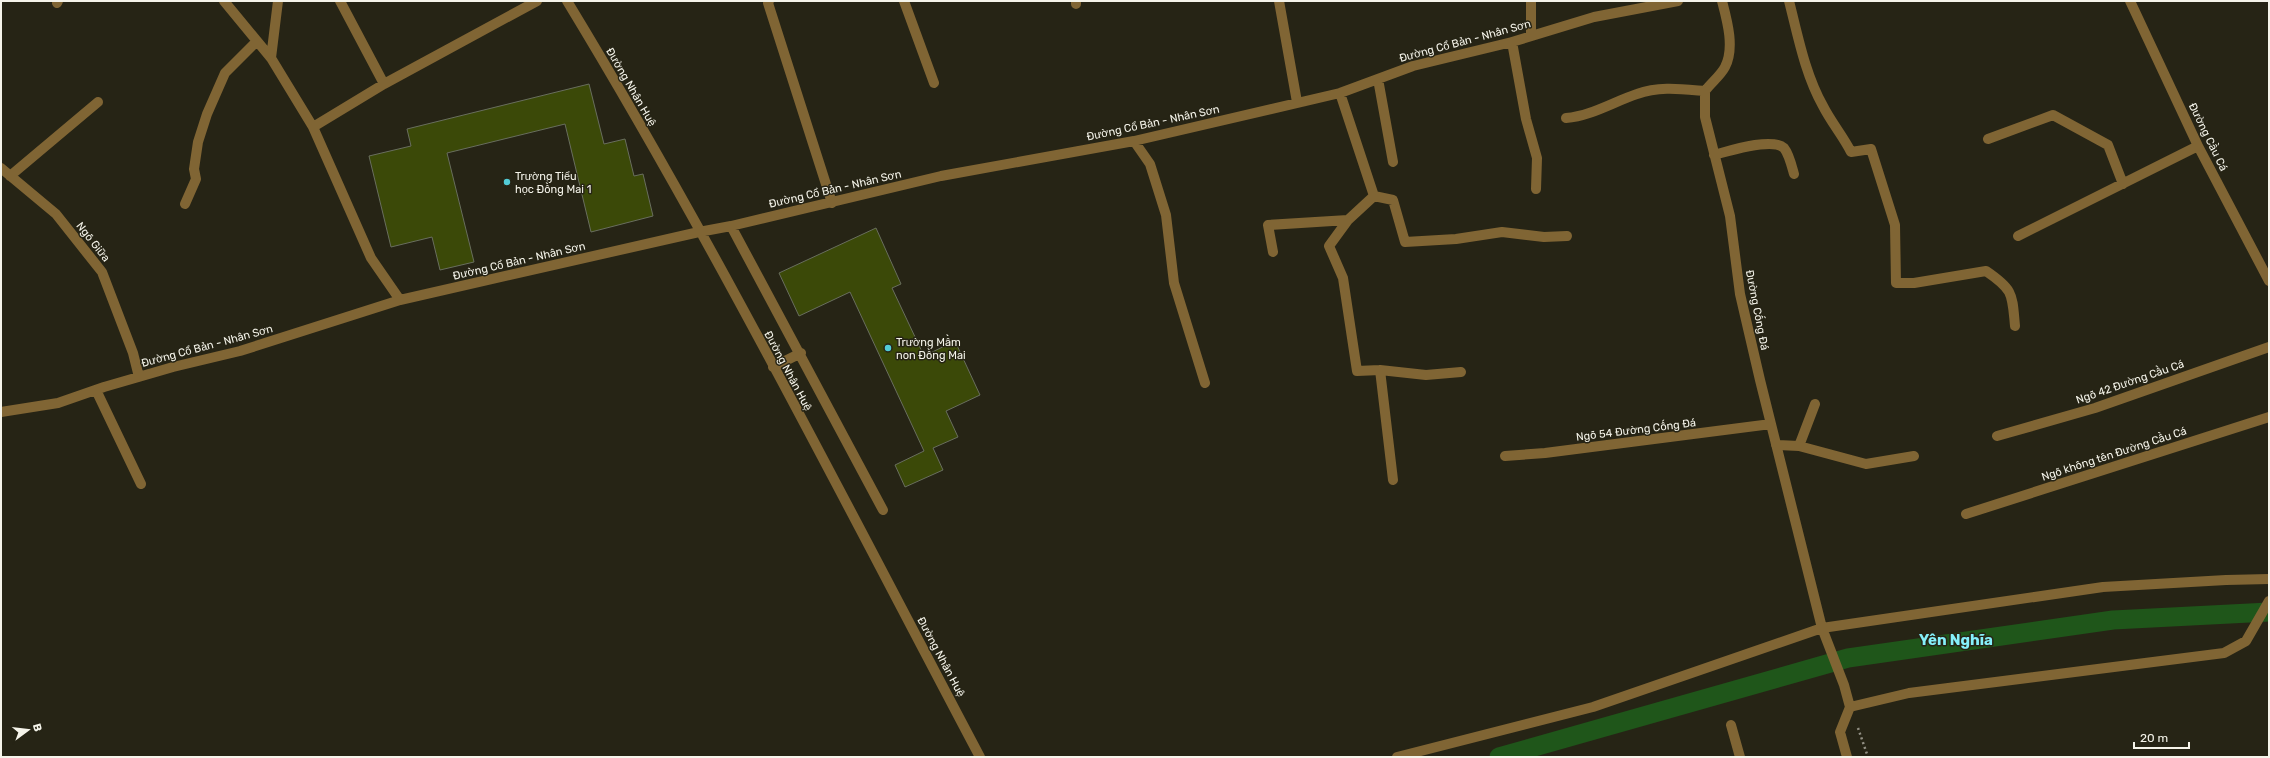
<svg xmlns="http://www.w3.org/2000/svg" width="2270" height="758" viewBox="0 0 2270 758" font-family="Rubik,sans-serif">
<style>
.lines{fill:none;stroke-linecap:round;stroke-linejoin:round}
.canal{stroke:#1f561a;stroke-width:19}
.building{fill:#3b4908;stroke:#696e5e}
.path{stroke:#918f83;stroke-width:2.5;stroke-dasharray:2 3;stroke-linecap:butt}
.minor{stroke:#806534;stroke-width:10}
.poi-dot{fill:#52ccd6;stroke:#262415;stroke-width:1.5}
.labels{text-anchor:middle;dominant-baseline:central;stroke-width:3;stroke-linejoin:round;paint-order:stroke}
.street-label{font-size:11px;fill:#f5f4ea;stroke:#262415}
.poi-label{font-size:11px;fill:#f5f4ea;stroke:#262415;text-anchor:start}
.district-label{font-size:15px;font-weight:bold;fill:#85f0fa;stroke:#262415}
</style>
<rect width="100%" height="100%" fill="#262415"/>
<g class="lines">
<path class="canal" d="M1499,757L1848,658L2113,620L2269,612"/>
</g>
<path class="building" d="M589,84L604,144L625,139L634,176L643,174L653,216L591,232L565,124L447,153L474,262L440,270L432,237L391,247L369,156L411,146L407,129Z
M876,228L901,284L892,288L924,356L955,341L980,395L946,411L958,437L933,448L943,470L905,487L895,465L924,451L850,292L799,316L779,273Z"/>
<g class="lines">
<path class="path" d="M1858,728L1868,757"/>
<path class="minor" d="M224,1L271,58L313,127L371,258L400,300
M340,1L384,84
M567,1C716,246 846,504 980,757
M769,1L768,3L832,203
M904,1L934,83
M1076,1V4
M1279,1L1297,102
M1722,1C1727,20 1735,48 1725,67C1721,75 1711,83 1705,91V117L1730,216L1740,294L1760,380L1822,628L1844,685L1850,707L1840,732L1847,757
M1789,1C1798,36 1805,74 1823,106C1831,122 1843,136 1851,152L1871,149L1895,225L1896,283H1914L1986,271C2014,290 2012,294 2015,326
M2130,1L2198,146L2269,281
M57,3L58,1
M1531,36V1
M1512,42L1526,119L1537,158L1536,189
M271,58L278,1
M1378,79L1393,162
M1340,93L1374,196
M1566,118C1591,116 1613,102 1637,94C1659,86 1681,89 1705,91
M313,127L384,84L537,1
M1988,139L2053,115L2108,145L2123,184
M1134,141L1150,164L1166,215L1174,283L1205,383
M1714,155C1729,151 1772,137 1784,148C1789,154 1792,167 1794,174
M1,168L56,214L102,272L133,353L139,377
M10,176L98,102
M1374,196L1348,220L1329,246L1343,278L1357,371L1380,370L1426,375L1461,372
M1374,196L1393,200L1405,242L1456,239L1502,232L1544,237L1567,236
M185,204L196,179L194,169L198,142L207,114L225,73L257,41
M731,226L883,510
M2018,236L2198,146
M1273,252L1268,225L1348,220
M773,367L801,353
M1380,370L1393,480
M96,390L141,484
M1,412L58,403L104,387L173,367L240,351L400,300L699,232L731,226L941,176L1134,141L1340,93L1413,66L1512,42L1594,17L1678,1
M1997,436L2095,408L2269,347
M1776,445L1799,446L1866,464L1914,456
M1799,446L1815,404
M1505,456L1545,453L1771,424
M1966,514L2269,417
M1850,707L1909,693L2224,653L2246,641L2269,601
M1731,725L1740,757
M1397,757L1593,707L1822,628L2103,587L2226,580L2269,579"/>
</g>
<g class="poi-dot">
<circle cx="507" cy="182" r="4"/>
<circle cx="888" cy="348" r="4"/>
</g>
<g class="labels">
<g class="street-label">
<text transform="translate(1465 41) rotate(-15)">Đường Cổ Bản - Nhân Sơn</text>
<text transform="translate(631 87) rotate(60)">Đường Nhân Huệ</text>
<text transform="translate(1153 123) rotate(-12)">Đường Cổ Bản - Nhân Sơn</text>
<text transform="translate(2208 137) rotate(64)">Đường Cầu Cá</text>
<text transform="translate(835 189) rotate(-13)">Đường Cổ Bản - Nhân Sơn</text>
<text transform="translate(93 242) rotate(52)">Ngõ Giữa</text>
<text transform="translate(519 261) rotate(-13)">Đường Cổ Bản - Nhân Sơn</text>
<text transform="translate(1757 310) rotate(79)">Đường Cống Đá</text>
<text transform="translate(207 346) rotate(-15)">Đường Cổ Bản - Nhân Sơn</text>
<text transform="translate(788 371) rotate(62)">Đường Nhân Huệ</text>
<text transform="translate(2130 382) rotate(-19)">Ngõ 42 Đường Cầu Cá</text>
<text transform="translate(1636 430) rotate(-7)">Ngõ 54 Đường Cống Đá</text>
<text transform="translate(2114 454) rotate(-18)">Ngõ không tên Đường Cầu Cá</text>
<text transform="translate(941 657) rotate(62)">Đường Nhân Huệ</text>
</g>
<g class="poi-label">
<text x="515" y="176">Trường Tiểu<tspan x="515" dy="13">học Đồng Mai 1</tspan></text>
<text x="896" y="342">Trường Mầm<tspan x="896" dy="13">non Đồng Mai</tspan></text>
</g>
<g class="district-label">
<text x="1956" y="640">Yên Nghĩa</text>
</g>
</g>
<rect width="2270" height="758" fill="none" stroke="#f5f4ea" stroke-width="4"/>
<g transform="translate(28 730) rotate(75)" stroke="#262415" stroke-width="3" paint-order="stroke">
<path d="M0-3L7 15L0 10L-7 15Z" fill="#f5f4ea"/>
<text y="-6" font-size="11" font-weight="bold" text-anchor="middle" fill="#f5f4ea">B</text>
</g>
<path d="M2134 742v6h55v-6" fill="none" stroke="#f5f4ea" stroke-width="2"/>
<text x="2140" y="742" font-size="12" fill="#f5f4ea" stroke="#262415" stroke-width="3" paint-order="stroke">20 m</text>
</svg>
